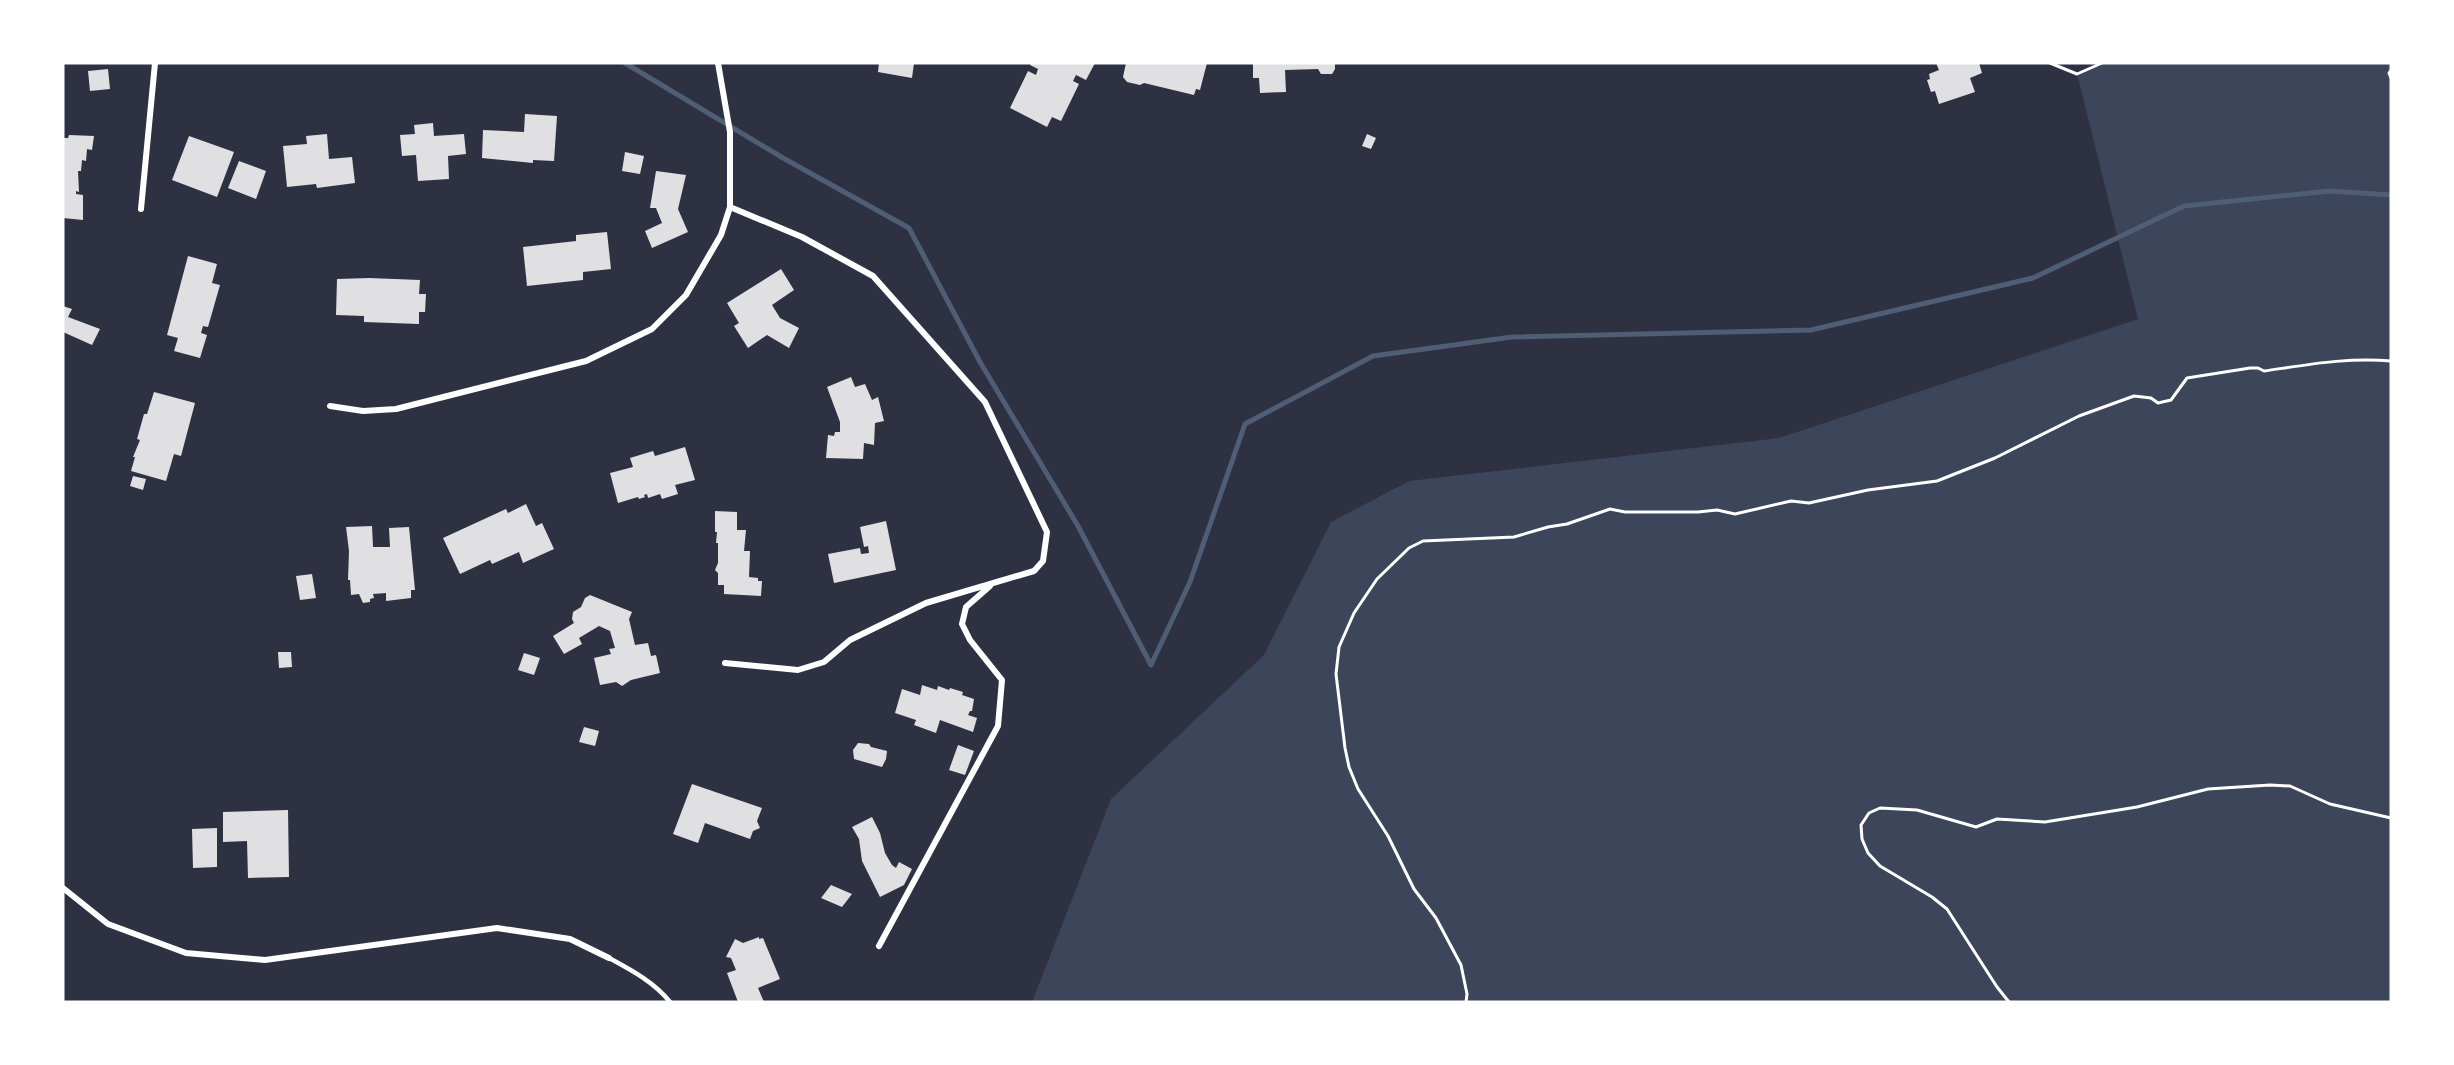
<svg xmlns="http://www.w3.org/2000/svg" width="2454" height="1065" viewBox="0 0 2454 1065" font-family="Rubik,sans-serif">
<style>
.green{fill:#3c4559}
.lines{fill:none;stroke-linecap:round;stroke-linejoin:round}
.stream{stroke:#4f5d75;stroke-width:5}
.building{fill:#e0e0e3}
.path{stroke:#fff;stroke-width:3}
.service{stroke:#fff;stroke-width:4.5}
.minor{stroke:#fff;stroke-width:6}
</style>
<rect width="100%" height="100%" fill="#2d3142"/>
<path class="green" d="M2102,63H2391V1002H1032L1111,799L1264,655L1331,522L1409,481L1779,438L2138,319L2077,74Z"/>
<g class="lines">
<path class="stream" d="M625,63L783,158L909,228L980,362L1078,526L1151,665L1190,582L1245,424L1373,356L1512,337L1811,330L2033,278L2184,206L2330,191L2391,195"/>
</g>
<path class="building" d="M879,63H914L912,78L878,72Z
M1031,63H1095L1086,80L1076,75L1073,81L1079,84L1061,121L1052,117L1047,127L1010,108L1028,71L1036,75L1038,69L1030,65Z
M1126,63H1207L1200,90L1196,89L1194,95L1144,83L1140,85L1127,82L1123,77Z
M1253,63H1335V69L1332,74H1321L1318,69L1285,70L1286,92L1260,93L1259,78H1253Z
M1936,63H1979L1982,73L1970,78L1975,92L1939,104L1935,91L1931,92L1927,80L1930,79L1929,74L1939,70Z
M108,69L110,89L90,91L88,71Z
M525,114L557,116L554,161L533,160V163L482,158L483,130L524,132Z
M433,123L434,136L464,134L466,154L448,156L449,179L418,181L416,155L402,156L400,135L415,134L414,125Z
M327,134L329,159L352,157L355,183L317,188L316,184L287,187L283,146L307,144L306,136Z
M1367,134L1376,138L1371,149L1362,146Z
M69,135L94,136L92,150L87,149L86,161L82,160L81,171H78L79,192L76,191V194L83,195V220L63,218V138H68Z
M189,136L234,152L217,197L172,180Z
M625,152L644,156L640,174L622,171Z
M239,161L266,171L256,199L228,188Z
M656,171L686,175L678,209L688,232L652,248L645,231L662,223L656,208H650Z
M607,232L611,269L583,272V280L527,286L523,247L576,241V235Z
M188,256L217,264L212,283L220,285L208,327L203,326L201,333L207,335L200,358L174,351L178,338L167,335Z
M781,269L794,290L772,305L780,318L799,328L789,348L767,335L748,348L734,326L739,323L727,303Z
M369,278L420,280L419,294H426L425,312H419V324L364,322V316L336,315L337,279Z
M63,306L72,309L68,317L100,329L92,345L63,332Z
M851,377L855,387L865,384L872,400L878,397L884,421L875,423L874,445L864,443L863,459L826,458L828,435L834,436L835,432H840V422L827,387Z
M154,392L195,403L181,456L174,454L166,481L131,471L135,457H133L140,440L137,439L144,414H147Z
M685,447L695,480L675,485L678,494L662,499L660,494L648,498L647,494L644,495L645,497L639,499L638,497L618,503L610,473L633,467L630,458L653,451L655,456Z
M133,476L146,479L143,490L130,486Z
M526,504L536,526L542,523L554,549L523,563L519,552L492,564L490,560L460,574L443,538L506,509L508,513Z
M715,511L737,512V530H746L744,551H750L749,577L758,578V581H762L761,596L724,594V585H718V573L715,570L718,563V543H716L717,532H715Z
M886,521L896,570L834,583L828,554L860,548L861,554L869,553L868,546L864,547L860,527Z
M372,526L373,547H390L389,528L409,527L415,590H411V598L386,601V593L373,594L374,598L370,599V602L363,603L359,594L351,595L350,580H348L349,551L346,527Z
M312,574L316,598L300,600L296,576Z
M590,595L632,612L629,619L635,645L648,643L651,656L656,655L660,673L631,680L622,686L616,682L600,685L594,658L611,654L609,649L615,648L610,631L599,626L579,638L582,644L564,654L553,636L574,623L572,619L573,612L581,607L585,598Z
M278,652H291L292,667L279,668Z
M524,653L540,658L534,675L518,670Z
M922,685L937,690L938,686L949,690L950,688L963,692L962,695L974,699L972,711H970L968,715L977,718L973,732L940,720L936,733L914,725L916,720L895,713L902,689L920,695Z
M584,727L599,731L595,746L579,742Z
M858,743L869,744L871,747L887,751L886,759L882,767L854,759L853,750Z
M958,745L974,751L965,775L949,770Z
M692,784L762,808L757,821L760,828L753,831L750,839L705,823L698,843L673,834Z
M288,810L289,877L248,878L247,841L223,842V812Z
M872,817L880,833L885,853L892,865L896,868L899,862L912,869L904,885L880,897L862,861L859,839L852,827Z
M217,828V867L193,868L192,829Z
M831,885L852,894L842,907L821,898Z
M759,937V939L763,938L780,979L758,988L764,1002H738L727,973L736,970L731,958L726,957L735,939L743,943Z"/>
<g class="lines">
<path class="path" d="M2050,63L2077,74L2102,63
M2391,70L2389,73L2391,78
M1466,1002L1467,994L1461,965L1436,918L1414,889L1388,836L1358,789L1349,767L1345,748L1336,674L1339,647L1354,613L1377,579L1409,548L1423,541L1514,537L1548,527L1567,524L1610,509L1625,512H1698L1717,510L1735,514L1791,501L1809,503L1868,490L1937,481L1995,458L2079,416L2134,396L2151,398L2158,403L2171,400L2187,378L2250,368H2258L2264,371C2306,365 2348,357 2391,361
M2009,1002L1997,987L1947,909L1932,897L1880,866L1868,853L1862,839L1861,825L1869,813L1880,808L1917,810L1976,827L1997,819L2045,822L2137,807L2208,789L2270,785L2290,786L2330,804L2391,818"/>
<path class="service" d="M609,958C631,970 654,982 670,1002"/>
<path class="minor" d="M141,209L155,63
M330,406L363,411L396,409L586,361L652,329L686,295L721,235L730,207V132L718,63
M725,663L798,670L824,662L850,640L926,603L1034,571L1043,561L1047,532L985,402L873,276L802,237L730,207
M63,888L108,924L186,953L265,960L497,928L570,939L609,958
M879,946L998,726L1002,680L970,640L962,624L966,607L990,586"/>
</g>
<rect width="2454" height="1065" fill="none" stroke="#ffffff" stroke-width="129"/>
</svg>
